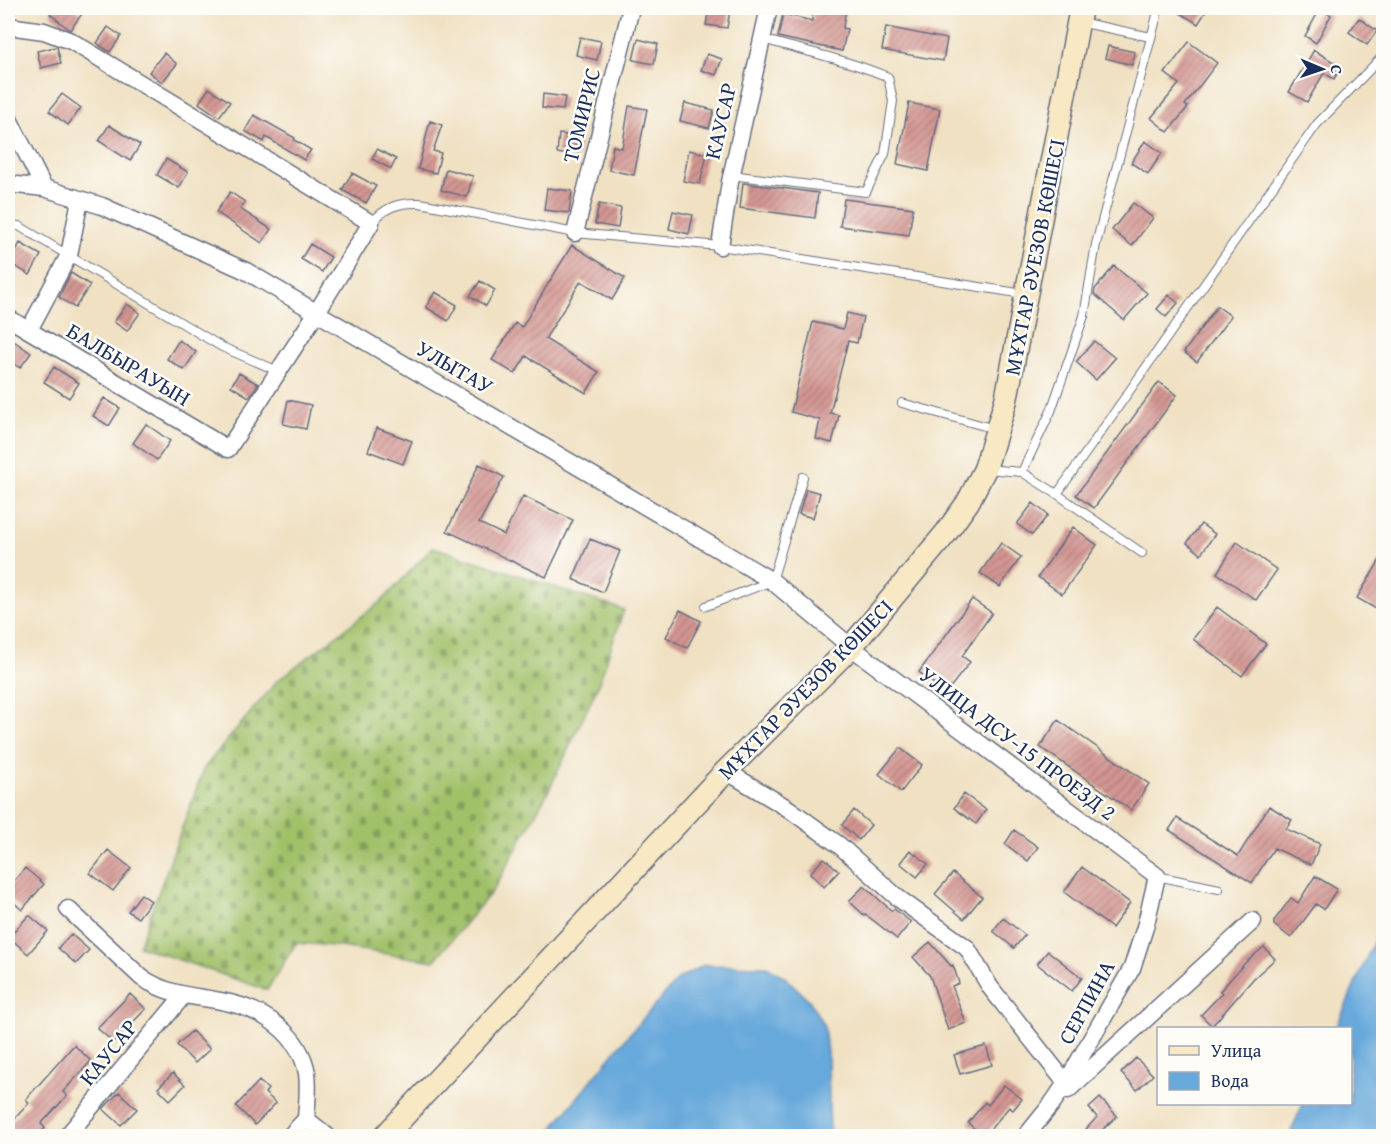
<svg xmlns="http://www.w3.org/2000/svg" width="1391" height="1144" viewBox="0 0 1391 1144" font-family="'Gentium Book Plus',serif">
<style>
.cemetery{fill:url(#cemetery-stones);stroke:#5e7864;stroke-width:1.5}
.water{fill:#67a9db;stroke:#416c9c;stroke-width:1.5}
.building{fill:url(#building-hatch)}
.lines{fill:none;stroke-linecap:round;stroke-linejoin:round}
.lane-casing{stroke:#666d81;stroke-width:10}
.street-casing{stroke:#666d81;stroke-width:19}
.secondary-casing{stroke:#666d81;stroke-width:25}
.lane{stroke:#fff;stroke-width:8}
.street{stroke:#fff;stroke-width:16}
.secondary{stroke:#f8e8c3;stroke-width:22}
.labels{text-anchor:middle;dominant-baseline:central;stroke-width:5;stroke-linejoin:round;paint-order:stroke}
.street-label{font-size:22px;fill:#1b2f5e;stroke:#fdfcf7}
</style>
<defs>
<pattern id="cemetery-stones" width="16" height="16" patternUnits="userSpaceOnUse" patternTransform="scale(1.5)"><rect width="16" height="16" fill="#a1c169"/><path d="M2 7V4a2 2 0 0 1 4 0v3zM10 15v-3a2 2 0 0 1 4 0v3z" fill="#829d5a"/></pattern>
<pattern id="building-hatch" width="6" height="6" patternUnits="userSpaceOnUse" patternTransform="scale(1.5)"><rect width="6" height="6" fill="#d49692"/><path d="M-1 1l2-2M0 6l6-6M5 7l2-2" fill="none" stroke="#ab7b7a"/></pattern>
</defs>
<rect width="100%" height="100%" fill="#fdfcf7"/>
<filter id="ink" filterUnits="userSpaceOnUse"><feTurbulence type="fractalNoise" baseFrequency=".0167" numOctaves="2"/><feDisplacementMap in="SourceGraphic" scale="12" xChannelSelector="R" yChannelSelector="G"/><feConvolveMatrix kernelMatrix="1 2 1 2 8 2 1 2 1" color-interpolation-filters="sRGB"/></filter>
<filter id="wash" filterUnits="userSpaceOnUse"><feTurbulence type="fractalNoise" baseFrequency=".008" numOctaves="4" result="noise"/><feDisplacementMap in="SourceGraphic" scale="24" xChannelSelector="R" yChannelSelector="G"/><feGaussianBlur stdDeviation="1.35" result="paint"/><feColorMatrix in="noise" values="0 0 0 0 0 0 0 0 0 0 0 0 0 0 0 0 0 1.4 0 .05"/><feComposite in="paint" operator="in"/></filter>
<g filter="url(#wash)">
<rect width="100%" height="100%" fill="#f0e1c3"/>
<path class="cemetery" d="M433,547L624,610L597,688L549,790L494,889L434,961L334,946L296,943L267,990L139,946L204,768L277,681L383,600Z"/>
<path class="water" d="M1383,920V1136H1289L1303,1104H1350V1028H1336Z
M704,965L767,966L786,978L809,1000L824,1026L828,1060L830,1136H546L626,1038L678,979Z"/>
<g id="blocks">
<path class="building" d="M55,8H74L82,14L70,30L50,14Z
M709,8L730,10L727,28L706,25Z
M813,8H846L843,28L847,29L842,51L778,37L783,14L812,21Z
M1172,8H1208L1198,24Z
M1320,9L1331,15L1316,43L1305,36Z
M1359,18L1377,31L1367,45L1349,32Z
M108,27L121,36L110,52L97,43Z
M886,27L947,39L943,61L882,50Z
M580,37L601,41L597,60L576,55Z
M638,39L658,44L654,64L633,60Z
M1189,42L1217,63L1185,105L1188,107L1168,132L1151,118L1179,84L1165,73Z
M1108,46L1135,52L1132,65L1105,58Z
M57,47L61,63L41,68L37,51Z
M1314,50L1341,67L1334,79L1324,73L1307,102L1289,92Z
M164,53L177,64L162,82L149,72Z
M707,54L722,59L716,75L701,70Z
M209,88L230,102L219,117L199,103Z
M62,94L81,108L68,125L49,111Z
M543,94L565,97L563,110L542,108Z
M685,103L714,110L709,128L680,121Z
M909,103L940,109L928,171L897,164Z
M629,106L647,109L634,175L609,170L613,146L622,148Z
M254,115L295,138L294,140L311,150L304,160L266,137L264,142L245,131Z
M430,121L442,125L433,151L441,153L436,173L418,169Z
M109,125L140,145L130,161L99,141Z
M559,134L580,137L578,156L557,153Z
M1145,141L1162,153L1148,174L1131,163Z
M377,149L396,159L391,169L372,159Z
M689,150L707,154L700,184L683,181Z
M166,159L188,172L179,188L157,175Z
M446,169L473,176L467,197L441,190Z
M352,173L376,186L366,203L342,190Z
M743,183L818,193L815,218L740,208Z
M547,188L572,191L569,213L544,210Z
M230,192L245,202L240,209L271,229L262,243L216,212Z
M844,199L913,208L909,235L840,226Z
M1133,203L1153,218L1132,246L1112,230Z
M599,204L621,208L618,228L595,224Z
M673,211L693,215L689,234L669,229Z
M20,243L41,255L30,275L9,263Z
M310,244L331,257L322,272L301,259Z
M572,245L625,278L612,300L581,281L545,339L599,372L586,393L526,356L515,374L492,360L515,323L522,327Z
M1114,266L1147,293L1124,320L1094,294L1095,289Z
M71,273L90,285L75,308L59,297Z
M480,281L495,290L486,306L470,296Z
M435,292L457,305L448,321L426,307Z
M1169,295L1178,303L1166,317L1157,309Z
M127,304L140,313L127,331L114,322Z
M1217,306L1231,316L1197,362L1184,352Z
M847,313L863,317L857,343L848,341L830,413L839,415L832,443L816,439L820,420L791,412L813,322L843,329Z
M8,337L31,353L20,368L8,360Z
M179,340L196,352L184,370L167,359Z
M1094,341L1115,358L1096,380L1076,362Z
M54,367L79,383L69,398L44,382Z
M239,373L258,384L249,397L231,386Z
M1159,382L1177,395L1094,508L1076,495Z
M104,398L120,408L109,426L93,416Z
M288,400L311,405L306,429L283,424Z
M146,424L170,441L157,460L133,443Z
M377,428L412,441L403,464L368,451Z
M479,464L504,477L479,523L504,535L523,496L573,520L546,577L447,531Z
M806,489L820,493L813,518L799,514Z
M1033,503L1048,515L1032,535L1017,524Z
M1201,524L1215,534L1201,554L1187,543Z
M1073,527L1097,545L1062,594L1038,577Z
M590,539L620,551L603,592L573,579Z
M1237,542L1277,570L1256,600L1217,573Z
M1001,543L1021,557L1000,587L980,573Z
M1383,555V613L1357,598Z
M972,599L992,613L962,656L970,662L946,693L919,672Z
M1217,607L1266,644L1242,676L1193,639Z
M680,610L701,621L687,648L666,637Z
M1058,720L1149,784L1131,810L1040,747Z
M900,748L922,765L901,792L879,774Z
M964,794L986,810L976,824L954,808Z
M1269,806L1292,820L1286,829L1320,844L1311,865L1274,848L1252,883L1169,830L1177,818L1238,856Z
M854,810L871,825L859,840L842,825Z
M1014,830L1038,847L1028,861L1005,844Z
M108,850L131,868L113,891L90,873Z
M910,850L928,864L917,877L900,863Z
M824,858L839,871L824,887L810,873Z
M1082,867L1130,903L1112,928L1064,892Z
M25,868L44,884L22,910L8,897V888Z
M953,873L982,897L964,919L935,894Z
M1315,876L1337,889L1324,909L1316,904L1291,938L1274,925V921L1291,898L1298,903Z
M864,886L892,911L894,909L911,922L897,939L865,914L864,915L849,901Z
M141,894L151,901L138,918L128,911Z
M29,915L48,931L28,954L9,937Z
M1003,918L1025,935L1014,948L993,931Z
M71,934L89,950L76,964L58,948Z
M930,942L951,966L953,965L959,983L952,986L966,1023L948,1030L930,976L913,957Z
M1264,947L1275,959L1254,978L1212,1026L1201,1015L1222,993L1220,991L1245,963Z
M1048,951L1082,978L1072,991L1037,964Z
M130,994L146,1009L113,1042L97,1028Z
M192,1031L210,1049L195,1063L177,1045Z
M74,1045L91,1061L63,1092L67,1096L41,1124L45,1128L37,1137H18L8,1126L29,1103L26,1099Z
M986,1046L992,1065L960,1074L954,1055Z
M1136,1058L1153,1075L1137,1090L1121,1073Z
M173,1073L185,1085L170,1100L158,1088Z
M259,1081L268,1089L265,1093L276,1103L255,1125L236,1106Z
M1004,1085L1022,1099L1013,1110L1009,1107L984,1137L968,1123L985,1102L988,1105Z
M119,1092L137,1109L121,1125L103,1109Z
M1100,1098L1117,1116L1095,1137H1079L1097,1117L1089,1108Z"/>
</g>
</g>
<g filter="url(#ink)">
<use href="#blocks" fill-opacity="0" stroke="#666d81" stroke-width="1.5"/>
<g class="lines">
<g class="lane-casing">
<path id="lane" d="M1079,22L1151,37
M731,175L866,192L885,154L893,101L888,77C848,60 804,51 762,39
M371,223C386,207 398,202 420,203L575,233L720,246L1024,294
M8,225L19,226L222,347L278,371
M902,403L995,429
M986,469L1022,472L1057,494L1317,124L1380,59L1384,58
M1022,472L1051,411L1084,316L1096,244L1159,8
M1057,494L1142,553
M706,606L772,581L803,477
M1157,876L1219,889"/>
</g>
<g class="street-casing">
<path id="street" d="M8,26L44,31L71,41L371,223L317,312L228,449L8,318
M8,117L44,188
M8,184L44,188L102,206L246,271L772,581L851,647L1157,876L1146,924L1132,968L1066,1083L1051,1105L1026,1136
M575,233L631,8
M720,246L730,182L769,8
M29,330L69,255L80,200
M726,771L789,809L839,845L898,898L967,948L990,987L1066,1083
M68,909L142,978C174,998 196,995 230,1003C265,1011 300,1035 307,1073C309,1088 307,1104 306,1119L327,1136
M1068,1090L1253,921
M67,1136L183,996
M290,1136L306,1119"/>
</g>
<g class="secondary-casing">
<path id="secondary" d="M385,1136L726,771L851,647L946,533L968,502L985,469L1006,400L1081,8"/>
</g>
<use href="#lane" class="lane"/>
<use href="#street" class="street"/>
<use href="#secondary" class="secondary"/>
</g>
</g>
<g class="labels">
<g class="street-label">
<text transform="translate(581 115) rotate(-76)">ТОМИРИС</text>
<text transform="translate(720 121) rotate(-77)">КАУСАР</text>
<text transform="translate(1034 257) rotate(-79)">МҰХТАР ӘУЕЗОВ КӨШЕСІ</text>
<text transform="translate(129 364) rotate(31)">БАЛБЫРАУЫН</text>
<text transform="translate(455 367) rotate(30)">УЛЫТАУ</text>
<text transform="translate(805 689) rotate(-46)">МҰХТАР ӘУЕЗОВ КӨШЕСІ</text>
<text transform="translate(1018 743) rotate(37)">УЛИЦА ДСУ-15 ПРОЕЗД 2</text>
<text transform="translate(1086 1002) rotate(-61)">СЕРПИНА</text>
<text transform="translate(108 1052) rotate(-51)">КАУСАР</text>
</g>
</g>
<rect width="1391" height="1144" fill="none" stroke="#fdfcf7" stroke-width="30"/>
<rect x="1157" y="1027" width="195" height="78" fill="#fdfcf7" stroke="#a3aaba" stroke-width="1.5"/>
<rect x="1169" y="1046" width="30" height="9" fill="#f8e8c3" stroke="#a3aaba" stroke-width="1.5"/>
<text x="1211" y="1057" font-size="18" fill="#1b2f5e">Улица</text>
<rect x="1169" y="1072" width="30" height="18" fill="#67a9db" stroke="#a3aaba" stroke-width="1.5"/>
<text x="1211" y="1087" font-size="18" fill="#1b2f5e">Вода</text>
<g transform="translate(1322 69) rotate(92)" stroke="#fdfcf7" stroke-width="4.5" paint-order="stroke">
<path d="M0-4.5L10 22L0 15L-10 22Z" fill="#1b2f5e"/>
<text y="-9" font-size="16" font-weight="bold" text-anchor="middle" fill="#1b2f5e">С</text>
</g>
</svg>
